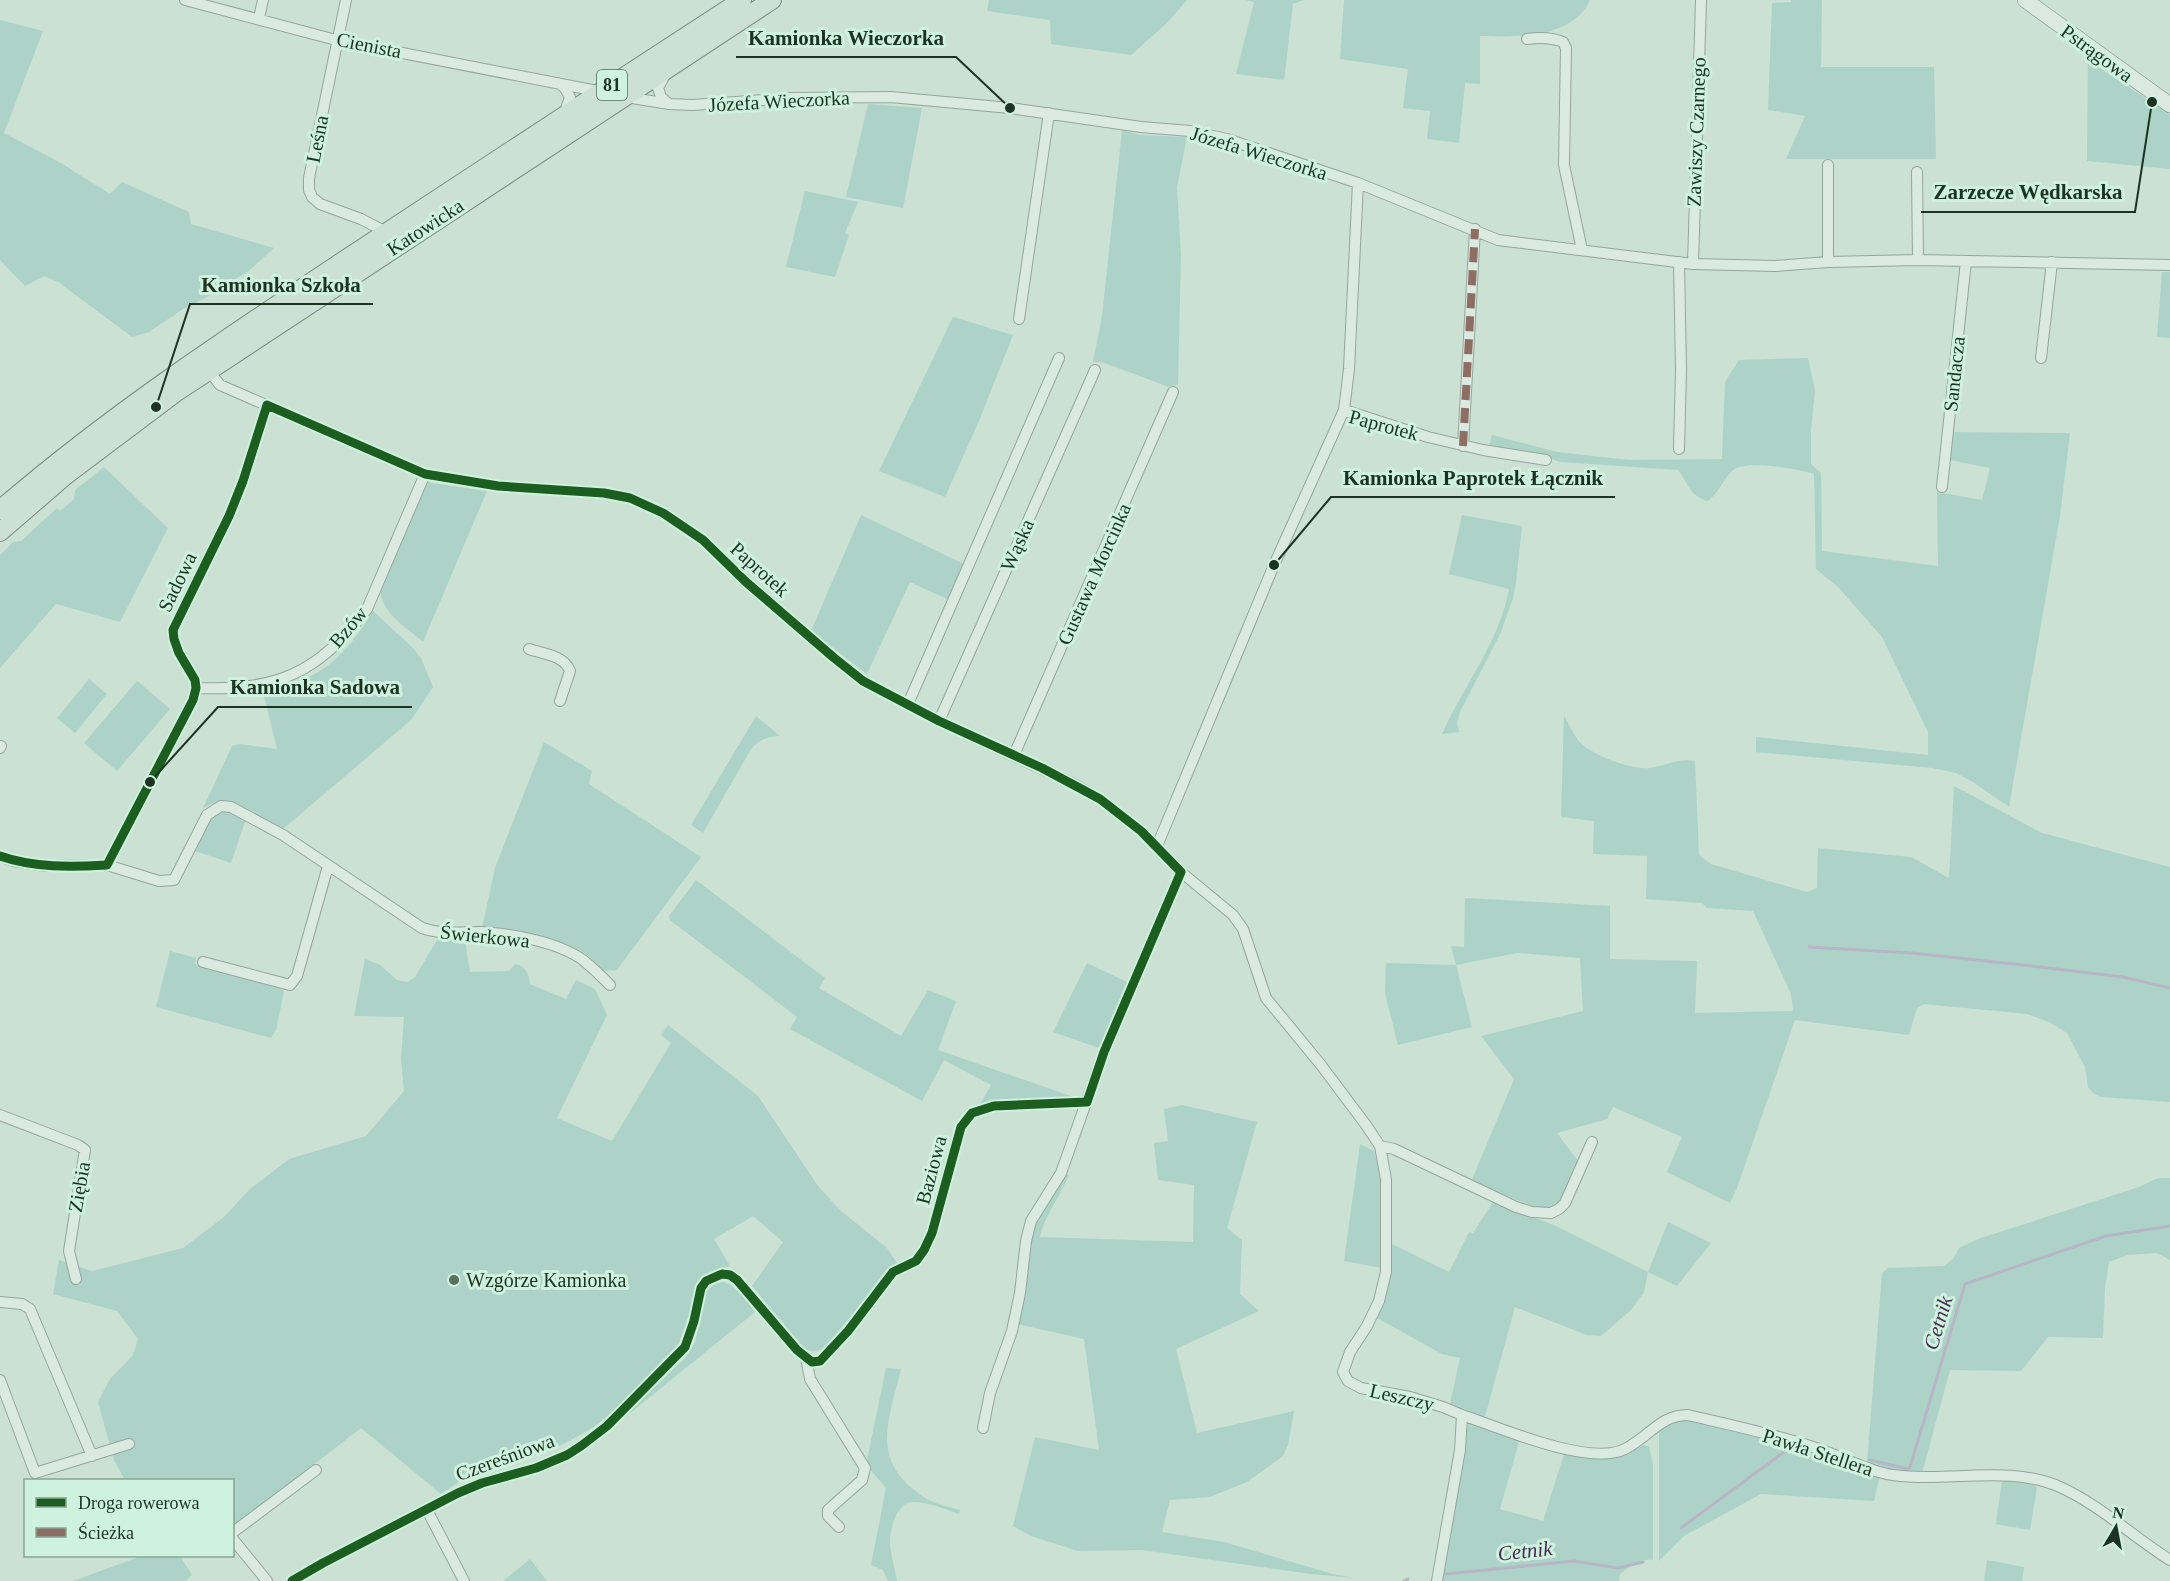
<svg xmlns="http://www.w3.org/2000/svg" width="2170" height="1581" viewBox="0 0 2170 1581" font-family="'Times New Roman',serif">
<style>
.green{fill:#add3c8}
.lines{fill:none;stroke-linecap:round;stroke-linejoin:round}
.stream{stroke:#b6b6c4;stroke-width:3}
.street-casing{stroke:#94a69a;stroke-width:12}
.secondary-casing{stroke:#849589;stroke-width:16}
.primary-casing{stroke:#7a8b7f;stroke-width:20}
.street{stroke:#dbeae1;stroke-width:10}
.secondary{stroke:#dbeae1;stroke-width:15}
.primary{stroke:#cde0d5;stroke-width:18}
.quiet{stroke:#8d6e63;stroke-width:8;stroke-dasharray:15 8;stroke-linecap:butt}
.cycleway-casing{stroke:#cff2de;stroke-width:13}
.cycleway{stroke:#1b5e20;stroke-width:9}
.poi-dot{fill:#5a705f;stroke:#cff2de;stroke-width:2}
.labels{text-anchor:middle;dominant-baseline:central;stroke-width:6;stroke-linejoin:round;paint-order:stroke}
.shield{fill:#cff2de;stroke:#526c5a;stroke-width:1.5}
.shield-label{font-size:18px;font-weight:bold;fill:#1d3321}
.street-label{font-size:20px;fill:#1d3321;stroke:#cff2de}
.poi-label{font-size:20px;fill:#1d3321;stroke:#cff2de;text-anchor:start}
.water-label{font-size:21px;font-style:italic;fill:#452d51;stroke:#cff2de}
.leader{fill:none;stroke:#1d3321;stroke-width:2}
.callout-dot{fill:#1d3321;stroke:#cff2de;stroke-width:2}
.callout-label{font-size:21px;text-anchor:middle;font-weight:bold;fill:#1d3321;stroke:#cff2de;stroke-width:6;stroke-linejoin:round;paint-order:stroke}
</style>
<rect width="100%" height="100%" fill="#cae1d3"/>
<path class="green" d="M989,0H1187L1167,23L1131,55L1051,44L1050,20L987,11Z
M1245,0H1304L1293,4L1284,80L1236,74L1254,2Z
M1344,0H1590C1573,39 1516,37 1480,36V84L1465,83L1459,143L1427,139L1430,111L1403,108L1408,69L1340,59Z
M1791,0H1822L1821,67H1934L1936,159H1786L1805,116L1768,110L1772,3L1791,2Z
M0,20L43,31L4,133L61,163L110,194L122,182L189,212L191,224L274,248L250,270L209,296L183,309L149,332L132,337L58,282L44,276L25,286L0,260Z
M2088,60L2170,114V169L2087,161Z
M868,104L922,108L903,208L846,197Z
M1122,130L1140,135L1187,137L1177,187L1181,255L1178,384L1169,387L1102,362H1093L1102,316Z
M805,191L858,202L845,233L849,235L835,277L786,267Z
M2162,272H2170V338L2157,337Z
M953,317L1013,335L979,421L945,497L879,471Z
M1808,358L1815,390L1811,431V464L1821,473L1822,551L1938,566L1937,492L1982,500L1990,468L1950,460L1953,432L2070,433L2060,516L2009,807L1973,782L1956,773L1932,768L1756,752V737L1928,755V732L1882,637L1838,587L1816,569L1814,474C1799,469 1744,459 1732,471C1723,480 1719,492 1708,501C1689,496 1689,484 1678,470L1560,462L1539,454L1489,446L1492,435L1557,452L1629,460L1722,459L1725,382L1739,360Z
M104,467L168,528L120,622L56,604L0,668V555L13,542L21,541L57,508L60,511L74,499L75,490Z
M425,482L487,491L423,642C406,627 381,613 380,589Z
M861,515L964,564L949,600L910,582L867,674L811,631Z
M1462,515L1522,526L1516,583L1513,598L1501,632L1460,712L1457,723L1459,732L1442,734C1464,685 1499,643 1509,589L1449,574Z
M373,611L411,646L421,658L433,687L411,720L283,829C267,820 234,797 216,802C212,803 208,806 203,808L232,746L239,744L277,749L263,692C276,687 291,685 304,679C336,666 355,640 373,611Z
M89,679L107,694L75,733L57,718Z
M137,681L170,709L117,771L84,743Z
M756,716L780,736C767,736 759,740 751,749L703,833L691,825Z
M1564,716C1569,724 1573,733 1578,740C1590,755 1631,770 1650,768C1666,766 1678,758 1695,761L1699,855L1711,864L1807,892L1817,888L1818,848L1911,857L1949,878L1954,786L2042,833L2170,867V1102L2101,1097L2093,1093L2088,1087L2085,1067L2067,1033L2049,1022L2027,1014L1924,1004L1917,1008L1909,1035L1795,1020L1737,1188L1730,1203L1667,1172L1682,1137L1613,1107L1607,1119L1557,1133L1578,1161L1562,1200L1555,1208L1541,1209L1471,1182L1514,1079L1481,1036L1583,1011L1580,958L1517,953L1456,965L1472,1027L1398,1045L1385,993L1386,963L1456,965L1451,946L1464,947L1465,898L1610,906V959L1697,961L1695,1013L1793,1011L1791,994L1753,911L1707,908L1702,903L1646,899L1647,856L1593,854L1594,821L1561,817Z
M544,742L592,771L589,784L701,857L617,970L604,971C599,966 593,960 587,955C557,935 517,932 482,928L495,868Z
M221,810L232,812L250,822H245L231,863L192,850L210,817Z
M696,880L825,978L819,988L901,1036L928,990L956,1001L938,1050L1074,1097L980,1104L991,1085L944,1060L922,1101L790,1029L797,1017L670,920L669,916Z
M437,940L465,941L470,972L509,971L515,964C526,966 529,974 530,984L566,999L576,980L595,989L607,1015L557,1118L612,1141L671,1043L661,1035L668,1025L758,1096L818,1186L841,1211L887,1248L897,1263L822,1350L812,1351L805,1349L752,1286L783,1242L753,1216L714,1239L730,1266L713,1272L705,1278L695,1297L679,1343L625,1401L594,1427L558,1447L505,1467L460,1481L441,1494L361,1428L233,1527L232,1480H125L114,1460L98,1402L110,1379L133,1355L138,1339L117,1311L53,1294L59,1260L92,1271L183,1248L224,1217L249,1190L289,1159L366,1136L404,1091L401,1059L404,1017L354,1016L365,959L380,965L397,980L408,982L415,977Z
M170,951L196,958L195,964L280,988L284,991L276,1030L271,1038L156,1007Z
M1087,963L1127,982L1099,1048L1053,1032Z
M1182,1105L1257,1122L1227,1228L1242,1240L1240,1294L1259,1311L1176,1349L1197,1433L1294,1411L1288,1445L1283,1456L1247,1482L1210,1497L1170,1500L1162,1532L1224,1542L1333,1574L1355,1578L1311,1574L1142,1550L1078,1551L1031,1536L1013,1526L1035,1437L1099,1450L1084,1339L1017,1324L1029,1233L1064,1173L1069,1175C1061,1194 1043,1220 1040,1237L1193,1242L1194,1185L1158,1180L1154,1143L1168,1141L1164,1109Z
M1360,1144L1374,1151L1381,1175L1382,1268L1344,1261Z
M2158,1178H2170V1260L2157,1253L2128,1255L2109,1262L2105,1287L2103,1338L2048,1337L2021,1371L1950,1370L1922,1473L1891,1470L1867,1463L1882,1273L1888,1268L1944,1266L1954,1258L1959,1248L1978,1239L2139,1187Z
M1493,1202L1556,1226L1648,1272L1668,1222L1711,1243L1677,1286L1648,1272L1644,1292L1631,1310L1601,1336L1587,1335L1515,1307L1485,1417L1450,1404L1460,1358L1442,1354L1377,1318L1387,1291L1392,1244L1449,1272L1469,1232L1473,1233Z
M724,1282C739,1288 746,1299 755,1312L614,1426L686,1357L695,1342L707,1291L714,1284Z
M886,1368L901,1369C888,1424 869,1461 925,1498C935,1504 949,1507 960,1510L959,1514C945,1509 929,1502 913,1502C897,1502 889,1530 890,1544C891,1556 895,1569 897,1581H888L883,1570L871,1565L886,1488L869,1468L867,1460Z
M1689,1419L1806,1448L1880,1476L1874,1501L1761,1494L1684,1536L1659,1561V1430L1672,1421Z
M1470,1423L1520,1438L1500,1509L1543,1521L1564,1454L1601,1459L1628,1454L1644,1445L1649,1447L1653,1464V1560C1639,1558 1630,1566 1620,1574L1619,1581H1440L1466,1428Z
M2002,1480L2031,1484L2037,1487L2030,1530L1996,1524Z
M162,1556H180L192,1575L185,1581H73L136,1558Z
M530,1559L547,1581H503Z
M1987,1560L2024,1567L2022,1581H1984Z"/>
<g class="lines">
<path class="stream" d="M1809,947L1912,953L2032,966L2123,977L2170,988
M1870,1460L1908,1469L1910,1467L1965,1284L2106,1236L2170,1226
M1681,1528L1788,1449L1838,1467
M1446,1574L1574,1561L1618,1568L1643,1562
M1404,1581L1408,1579"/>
<g class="street-casing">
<path id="street" d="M185,0L336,40L602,92
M346,0L309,178V190L312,197L320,204L361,219L386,232
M259,18L263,0
M1527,39C1540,37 1551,37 1563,42L1566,48L1564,165L1582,250
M665,75L658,88L661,97L669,104
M558,83L564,87L570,97L564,115
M626,97L669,104L693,105L792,98L891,97L1010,108L1141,127L1190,131L1227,139L1358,183L1498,240L1693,264L1775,266L1828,262L1918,260L2170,265
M1917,172L1918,260
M1679,262L1681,370L1679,449
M1828,262V165
M1693,264L1701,0
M1019,319L1049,113
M2041,358L2052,262
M208,370L220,385L425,474L498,486L604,493L630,498L663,513L703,540L746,582L833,657L863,681L939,721L1074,784L1100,799L1141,831L1181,872L1233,915L1243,929L1266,998L1321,1065L1366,1125L1380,1146L1386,1179V1272L1379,1301L1367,1326L1350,1352L1343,1372L1348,1381L1361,1388L1410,1397L1443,1407L1462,1415L1460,1450L1437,1581
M1344,410L1428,437L1483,450L1546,460
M1463,446L1475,229
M1942,487L1966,261
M529,649C543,654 564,655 570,671L560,701
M196,688C277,691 317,674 367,609L425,474
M908,704L1059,358
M939,721L1095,370
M0,748L1,746
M1014,755L1173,392
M1157,846L1274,565L1344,410L1349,369L1358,183
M0,856L13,861L45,866L107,865L159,881L174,880L207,815L221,806L231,807L283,835L422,928C442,935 461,932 482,932C513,934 558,942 583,960C593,968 602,977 610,985
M107,865L193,700L196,688L195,680L179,653L174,639L173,630L229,516L243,481L267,405
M203,962L290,985L297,976L328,866
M0,1115L78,1145L85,1150L69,1251L76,1279
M1380,1146L1394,1149L1516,1207L1532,1212L1551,1213L1559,1209L1565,1203L1592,1142
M0,1302L22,1304L30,1309L92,1456
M806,1358L810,1379L865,1468L862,1480L828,1510V1516L839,1527
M0,1380L35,1473L129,1444
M1462,1415C1501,1428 1589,1467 1625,1449C1649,1437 1660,1415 1688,1415C1731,1425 1774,1434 1816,1448C1842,1456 1866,1471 1893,1475C1947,1483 2009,1464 2060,1487C2100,1505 2133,1537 2170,1560
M983,1428L990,1393L1012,1331L1020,1293L1026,1241L1031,1221L1061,1173L1104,1052L1181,872
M427,1510L464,1581
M232,1533L316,1470
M232,1538L267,1581
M292,1581L323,1563L458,1493L482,1483L536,1468L567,1455L581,1446L607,1426L685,1347L694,1321L701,1288L706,1281L722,1274L730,1275L737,1280L797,1350L812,1362L820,1361L848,1331L893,1272L916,1261L924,1250L932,1233L961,1127L972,1113L994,1106L1087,1102"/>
</g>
<g class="secondary-casing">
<path id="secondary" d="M2025,0L2170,105"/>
</g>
<g class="primary-casing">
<path id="primary" d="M0,510C105,419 221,342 337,265C471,176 607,88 742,0
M0,532L66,475L175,393L772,0"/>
</g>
<use href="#street" class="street"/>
<use href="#secondary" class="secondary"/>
<use href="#primary" class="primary"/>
<path class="quiet" d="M1463,446L1475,229"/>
<g class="cycleway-casing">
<path id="cycleway" d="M0,856C34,868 71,867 107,865L193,700L196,688L195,680L179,653L174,639L173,630L229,516L243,481L267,405L425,474L498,486L604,493L630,498L663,513L703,540L746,582L833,657L863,681L939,721L1042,768L1100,799L1141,831L1181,872L1104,1052L1087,1102L994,1106L972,1113L961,1127L932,1233L924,1250L916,1261L893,1272L848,1331L820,1361L812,1362L797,1350L737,1280L730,1275L722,1274L706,1281L701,1288L694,1321L685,1347L607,1426L581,1446L567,1455L536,1468L482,1483L458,1493L323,1563L292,1581"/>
</g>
<use href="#cycleway" class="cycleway"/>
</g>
<circle class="poi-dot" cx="454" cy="1280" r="6"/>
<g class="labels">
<rect class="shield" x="597" y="70" width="30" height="30" rx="4.5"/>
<g class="shield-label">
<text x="612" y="85">81</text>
</g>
<g class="street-label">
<text transform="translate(369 45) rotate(11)">Cienista</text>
<text transform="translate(2097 53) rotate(36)">Pstrągowa</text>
<text transform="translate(779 101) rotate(-3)">Józefa Wieczorka</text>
<text transform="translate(1696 132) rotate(-88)">Zawiszy Czarnego</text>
<text transform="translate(317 139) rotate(-79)">Leśna</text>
<text transform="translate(1259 153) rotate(17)">Józefa Wieczorka</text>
<text transform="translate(425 227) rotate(-33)">Katowicka</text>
<text transform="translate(1954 374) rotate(-84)">Sandacza</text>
<text transform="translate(1384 425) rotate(15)">Paprotek</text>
<text transform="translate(1017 545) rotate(-66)">Wąska</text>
<text transform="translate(760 569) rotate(42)">Paprotek</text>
<text transform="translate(1094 574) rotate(-66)">Gustawa Morcinka</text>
<text transform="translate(177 582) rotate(-64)">Sadowa</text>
<text transform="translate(348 627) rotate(-50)">Bzów</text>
<text transform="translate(485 936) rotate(6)">Świerkowa</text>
<text transform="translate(931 1170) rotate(-75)">Baziowa</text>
<text transform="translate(79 1187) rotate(-80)">Ziębia</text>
<text transform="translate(1402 1397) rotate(13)">Leszczy</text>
<text transform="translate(1818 1452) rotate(18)">Pawła Stellera</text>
<text transform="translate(505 1457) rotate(-20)">Czereśniowa</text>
</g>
<g class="poi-label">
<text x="466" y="1280">Wzgórze Kamionka</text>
</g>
<g class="water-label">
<text transform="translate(1938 1323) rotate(-73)">Cetnik</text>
<text transform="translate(1525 1551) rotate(-6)">Cetnik</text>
</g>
</g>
<path class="leader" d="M1010 108L956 57H736M2152 102L2135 212H1921M156 407L190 304H373M1274 565L1331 497H1615M150 782L218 707H412"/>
<g class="callout-dot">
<circle cx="1010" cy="108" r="6"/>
<circle cx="2152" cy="102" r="6"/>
<circle cx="156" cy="407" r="6"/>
<circle cx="1274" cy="565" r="6"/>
<circle cx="150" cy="782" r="6"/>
</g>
<g class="callout-label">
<text x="846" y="45">Kamionka Wieczorka</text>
<text x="2028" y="199">Zarzecze Wędkarska</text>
<text x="281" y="292">Kamionka Szkoła</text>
<text x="1473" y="485">Kamionka Paprotek Łącznik</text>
<text x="315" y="694">Kamionka Sadowa</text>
</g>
<rect x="24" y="1479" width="210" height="78" fill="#cff2de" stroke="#88a692" stroke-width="1.5"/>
<rect x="36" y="1498" width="30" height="9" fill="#1b5e20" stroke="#88a692" stroke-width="1.5"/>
<text x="78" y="1509" font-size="18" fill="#1d3321">Droga rowerowa</text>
<rect x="36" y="1528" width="30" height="9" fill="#8d6e63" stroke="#88a692" stroke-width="1.5"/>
<text x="78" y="1539" font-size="18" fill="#1d3321">Ścieżka</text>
<g transform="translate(2116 1527) rotate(10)" stroke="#cff2de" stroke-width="4.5" paint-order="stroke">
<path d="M0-4.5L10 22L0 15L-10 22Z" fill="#1d3321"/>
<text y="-9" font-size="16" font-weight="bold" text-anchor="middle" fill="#1d3321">N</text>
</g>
</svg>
